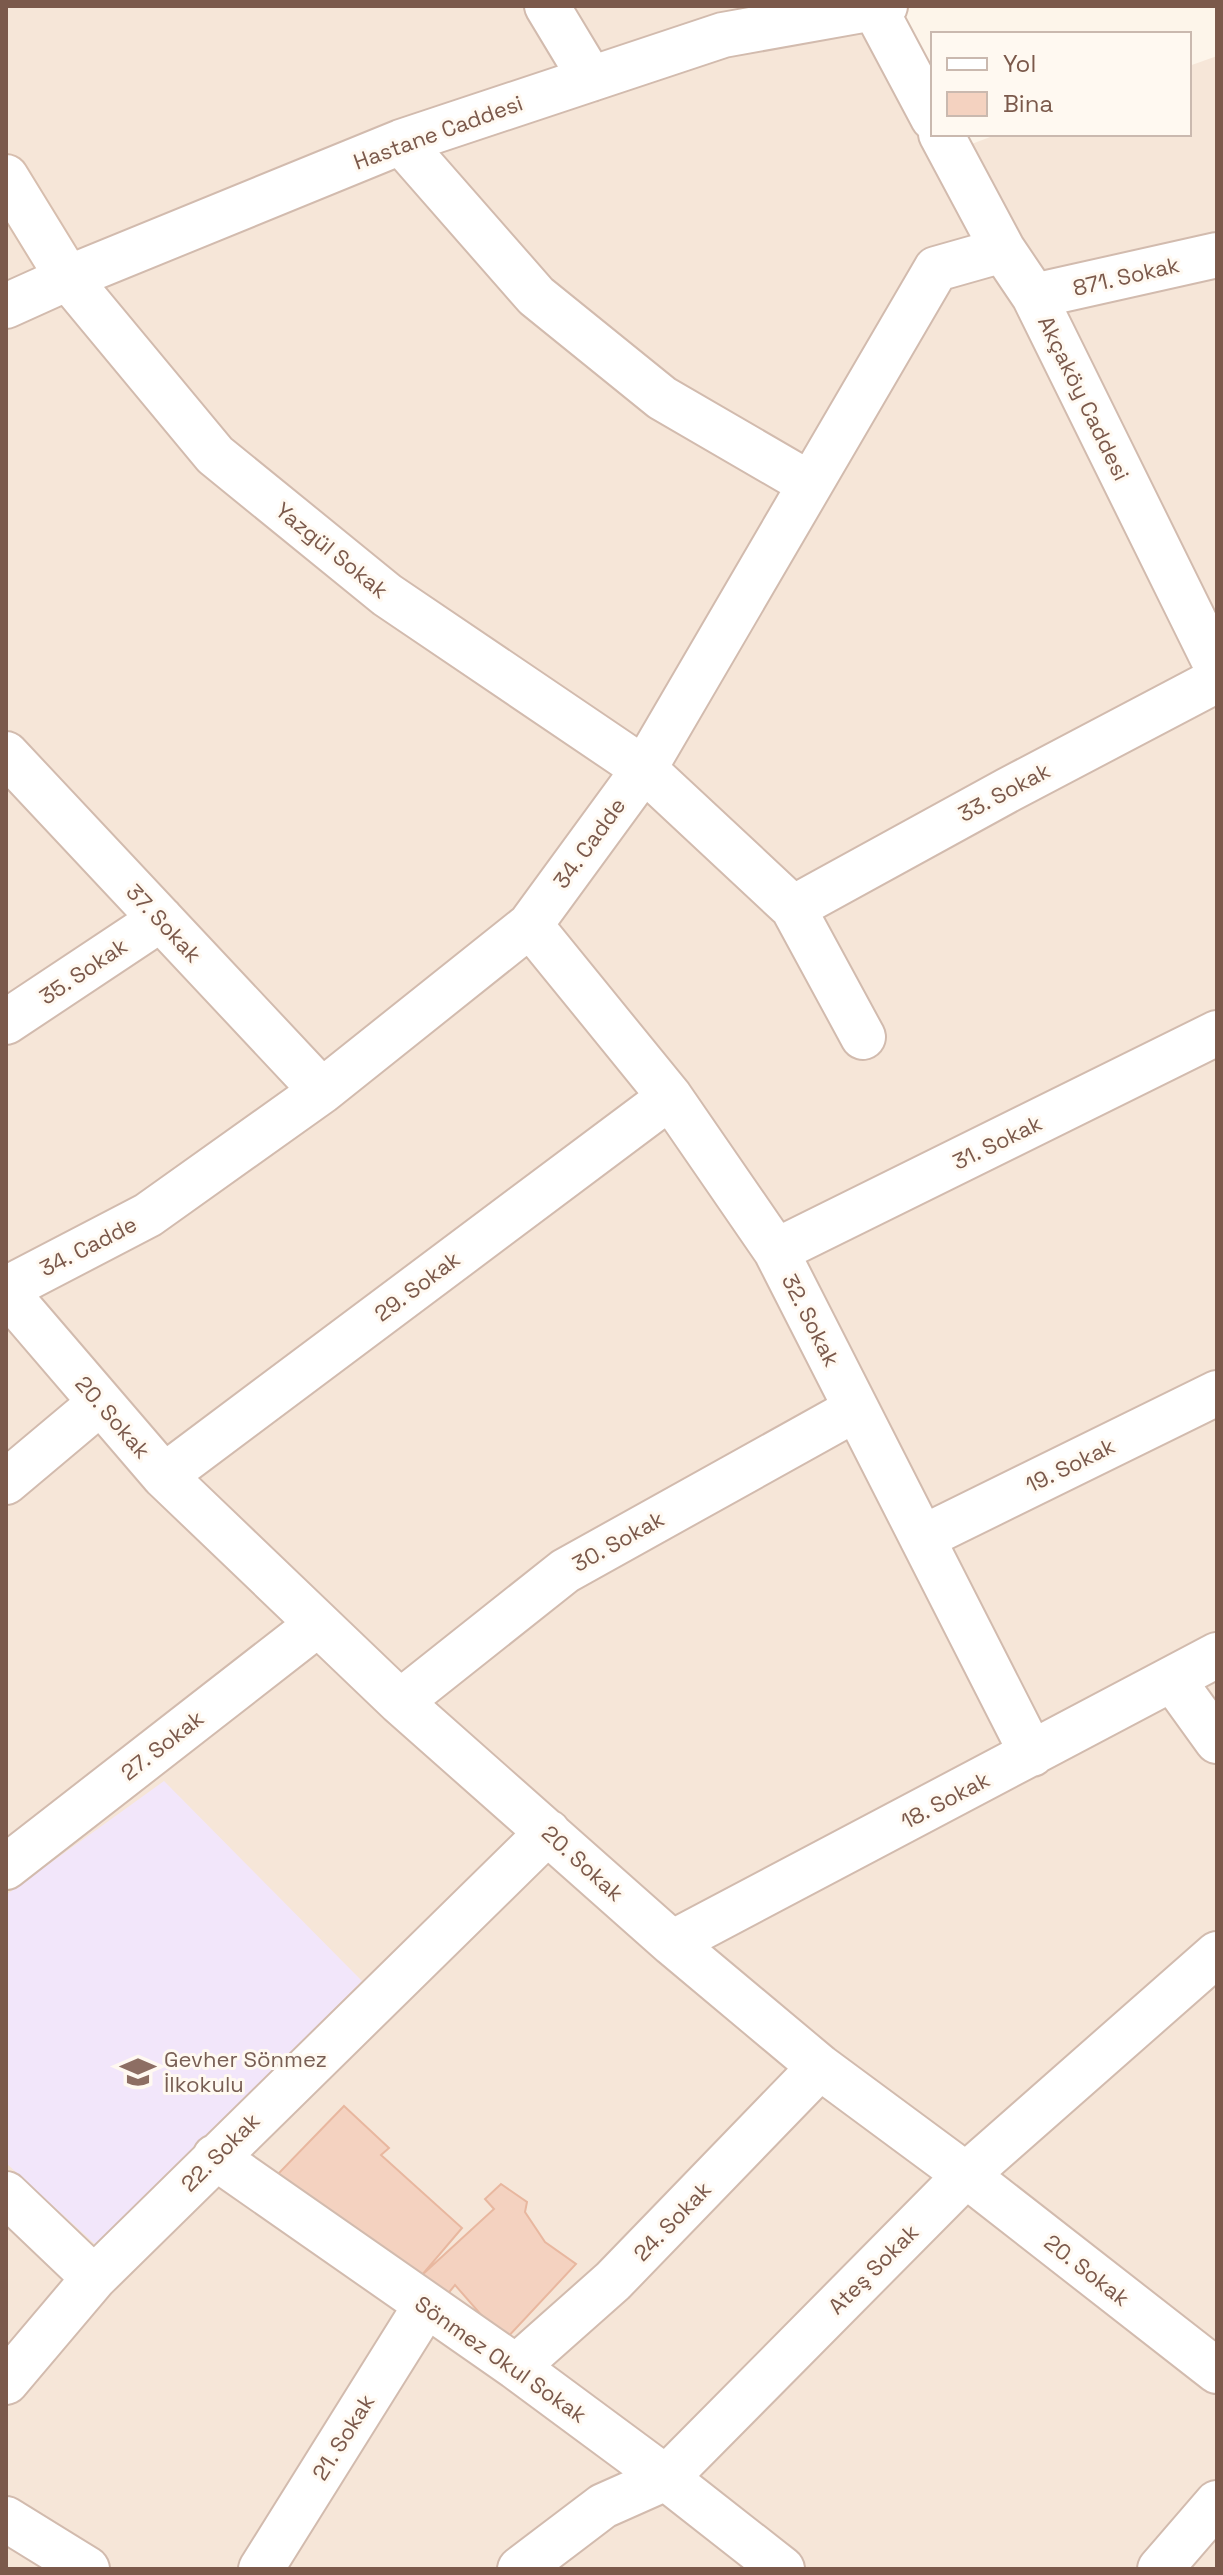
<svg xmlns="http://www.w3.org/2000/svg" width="1223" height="2575" viewBox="0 0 1223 2575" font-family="'Space Grotesk',sans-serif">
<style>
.residential{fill:#f6e6d8}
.education{fill:#f2e6fa}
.building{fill:#f4d2c0;stroke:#e8b79f;stroke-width:2}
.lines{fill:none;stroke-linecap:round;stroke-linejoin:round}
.street-casing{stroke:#d2bbae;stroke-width:48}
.secondary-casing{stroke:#d7beae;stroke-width:48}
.street{stroke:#fff;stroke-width:44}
.secondary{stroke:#fff;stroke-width:44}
.labels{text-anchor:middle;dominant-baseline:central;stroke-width:6;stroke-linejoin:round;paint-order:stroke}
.street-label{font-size:22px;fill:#7b594b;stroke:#fff9f1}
.education-label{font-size:22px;fill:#785e54;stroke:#fff9f1;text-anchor:start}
</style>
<rect width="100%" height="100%" fill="#fdf5ea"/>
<path class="residential" d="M6,6H833L969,145L998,134H1189V66L1217,56V2569H6Z"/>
<path class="education" d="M164,1781L362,1981L96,2245L6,2163V1895Z"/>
<path class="building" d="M344,2106L389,2148L381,2155L462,2228L422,2275L277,2175Z
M501,2184L527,2202L525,2212L545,2242L576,2264L504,2341L455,2285L446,2296L422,2275L494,2209L485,2199Z"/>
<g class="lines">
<g class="street-casing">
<path id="street" d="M547,6L591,79
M875,9L933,118
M941,134L1003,250L1034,296L1217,667
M401,142L536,296L662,398L810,484
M68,278L215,455L387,595L644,769L793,908L1008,790L1217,680
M1034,296L1217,255
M6,306L68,278L401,142L723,35L885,6
M6,754L322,1091
M793,908L863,1037
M530,925L670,1097L776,1251L1032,1754
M6,1022L161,919
M776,1251L1217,1033
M6,1289L148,1215L322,1091L530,925L644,769L936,269L1003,250
M6,1292L164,1476L400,1702L672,1943L820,2067L966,2175L1217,2371
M164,1476L670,1097
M6,1482L100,1403
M922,1538L1217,1393
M1173,1680L1217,1741
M400,1702L565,1571L856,1409
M6,1867L318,1624
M672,1943L1217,1655
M215,2157L516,2367L666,2478L782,2569
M6,2194L94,2278
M516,2367L613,2281L820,2067
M6,2382L94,2278L548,1832
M6,2519L87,2569
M261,2569L426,2305
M520,2569L603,2506L666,2478L966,2175L1217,1954
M1160,2569L1217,2503"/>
</g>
<g class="secondary-casing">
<path id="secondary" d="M6,177L68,278"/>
</g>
<use href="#street" class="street"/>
<use href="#secondary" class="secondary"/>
</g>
<defs>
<g id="school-bare" transform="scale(2.76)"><path d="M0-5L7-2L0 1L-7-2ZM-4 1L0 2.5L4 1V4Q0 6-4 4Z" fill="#8d6e63" stroke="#fff9f1" stroke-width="2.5" paint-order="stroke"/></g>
</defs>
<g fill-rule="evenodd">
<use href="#school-bare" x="138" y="2072"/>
</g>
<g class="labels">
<g class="street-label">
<text transform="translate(438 132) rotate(-20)">Hastane Caddesi</text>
<text transform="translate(1126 276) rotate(-13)">871. Sokak</text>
<text transform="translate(1084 398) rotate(64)">Akçaköy Caddesi</text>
<text transform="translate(332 550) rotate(39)">Yazgül Sokak</text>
<text transform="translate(1004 792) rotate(-28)">33. Sokak</text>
<text transform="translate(589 843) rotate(-54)">34. Cadde</text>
<text transform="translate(164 923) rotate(47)">37. Sokak</text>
<text transform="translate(83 971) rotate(-34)">35. Sokak</text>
<text transform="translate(997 1142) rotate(-26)">31. Sokak</text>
<text transform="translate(88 1246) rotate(-27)">34. Cadde</text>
<text transform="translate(417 1286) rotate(-37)">29. Sokak</text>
<text transform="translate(811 1320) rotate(63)">32. Sokak</text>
<text transform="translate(113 1417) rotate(49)">20. Sokak</text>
<text transform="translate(1070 1465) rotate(-26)">19. Sokak</text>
<text transform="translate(618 1541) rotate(-29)">30. Sokak</text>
<text transform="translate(162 1745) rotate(-38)">27. Sokak</text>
<text transform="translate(945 1800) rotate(-28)">18. Sokak</text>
<text transform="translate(583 1863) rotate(42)">20. Sokak</text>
<text transform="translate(220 2152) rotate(-45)">22. Sokak</text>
<text transform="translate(672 2221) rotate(-46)">24. Sokak</text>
<text transform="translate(873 2269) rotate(-45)">Ateş Sokak</text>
<text transform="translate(1087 2270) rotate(38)">20. Sokak</text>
<text transform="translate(501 2359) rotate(35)">Sönmez Okul Sokak</text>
<text transform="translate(343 2437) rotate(-58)">21. Sokak</text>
</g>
<g class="education-label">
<text x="164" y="2059">Gevher Sönmez<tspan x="164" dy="25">İlkokulu</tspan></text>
</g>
</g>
<rect width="1223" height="2575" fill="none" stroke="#7b594b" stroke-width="16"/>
<rect x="931" y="32" width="260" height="104" fill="#fff9f1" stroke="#cab9af" stroke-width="2"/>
<rect x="947" y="58" width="40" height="12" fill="#ffffff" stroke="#cab9af" stroke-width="2"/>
<text x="1003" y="72" font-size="24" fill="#7b594b">Yol</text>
<rect x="947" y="92" width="40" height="24" fill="#f4d2c0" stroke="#cab9af" stroke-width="2"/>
<text x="1003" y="112" font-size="24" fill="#7b594b">Bina</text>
</svg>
